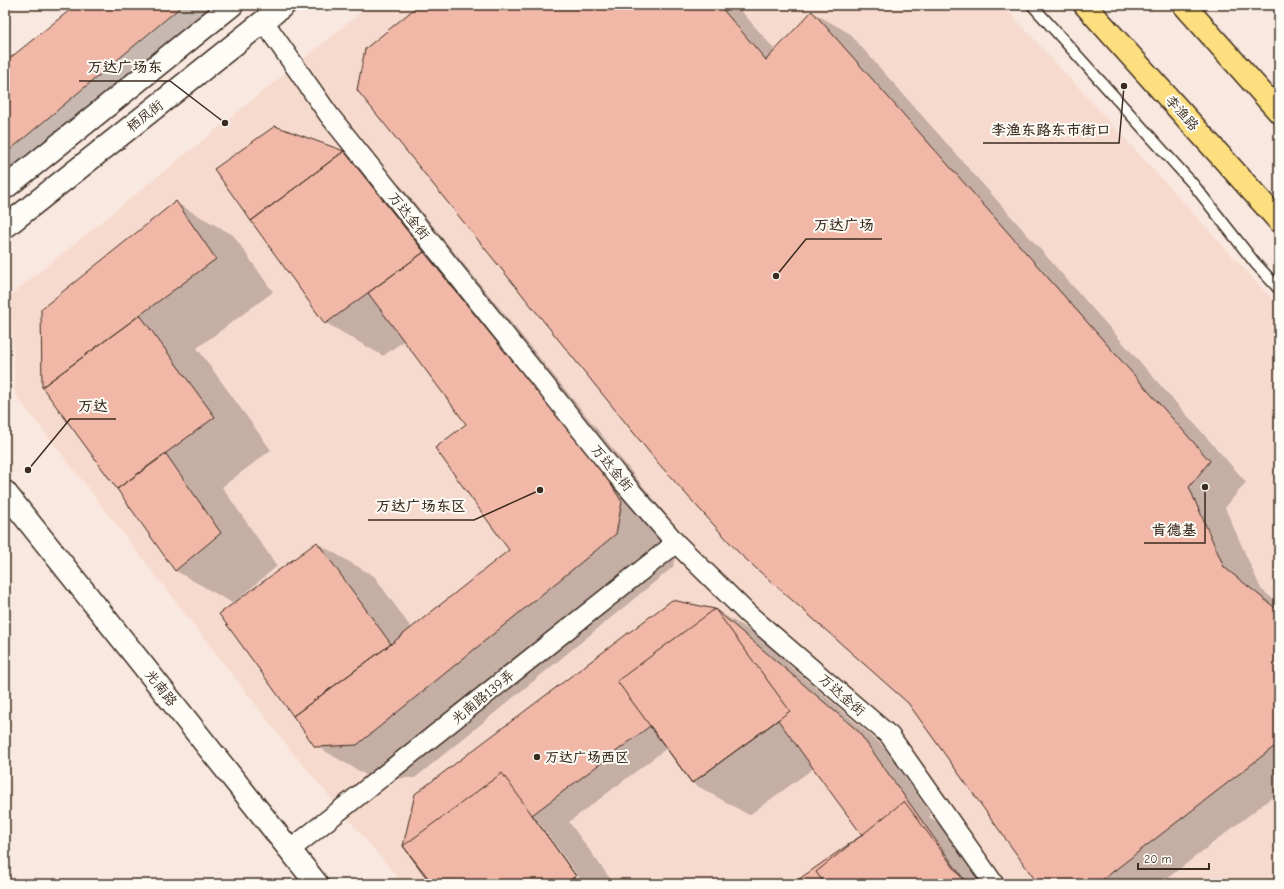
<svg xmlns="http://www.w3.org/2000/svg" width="1284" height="889" viewBox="0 0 1284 889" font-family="'Comic Neue','LXGW WenKai TC',sans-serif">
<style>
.built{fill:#f7dace}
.shadow{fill:#0003;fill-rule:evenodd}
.building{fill:#f1b8a8;stroke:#3b2a1e}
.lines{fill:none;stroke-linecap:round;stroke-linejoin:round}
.lane-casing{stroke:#3b2a1e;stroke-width:13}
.street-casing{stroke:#3b2a1e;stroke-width:22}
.secondary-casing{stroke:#3b2a1e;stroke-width:25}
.primary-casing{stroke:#3b2a1e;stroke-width:25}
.lane{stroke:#fdfcf7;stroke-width:10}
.street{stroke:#fdfcf7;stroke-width:19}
.secondary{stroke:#fdfcf7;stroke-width:22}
.primary{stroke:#fddf80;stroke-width:22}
.poi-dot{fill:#3b2a1e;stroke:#fdfcf7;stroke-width:1.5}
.labels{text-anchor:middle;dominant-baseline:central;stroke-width:4;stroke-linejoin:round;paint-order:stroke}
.street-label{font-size:14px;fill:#3b2a1e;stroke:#fdfcf7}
.poi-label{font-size:14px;font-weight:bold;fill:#3b2a1e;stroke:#fdfcf7;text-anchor:start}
.leader{fill:none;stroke:#3b2a1e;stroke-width:1.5}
.callout-dot{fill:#3b2a1e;stroke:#fdfcf7;stroke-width:1.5}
.callout-label{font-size:15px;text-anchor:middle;font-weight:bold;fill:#3b2a1e;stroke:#fdfcf7;stroke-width:4;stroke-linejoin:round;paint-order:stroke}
</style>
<rect width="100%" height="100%" fill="#f9e8df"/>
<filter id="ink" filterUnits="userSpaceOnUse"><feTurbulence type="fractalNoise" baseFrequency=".025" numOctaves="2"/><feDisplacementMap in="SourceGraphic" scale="8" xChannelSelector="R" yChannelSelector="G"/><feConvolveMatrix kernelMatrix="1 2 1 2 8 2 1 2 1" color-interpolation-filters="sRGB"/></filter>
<g filter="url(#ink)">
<path class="built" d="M370,5H1003L1279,307V884H403L293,753L15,394L11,295Z"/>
<path class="shadow" d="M78,5H227L5,191V64Z
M420,5H736L776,51L812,12L849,33L1246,482L1225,508L1261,589L1279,604V792L1160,884H1039L909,703Z
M344,152L401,186L664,512L679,535L673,567L415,778L373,779L316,746L234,604L176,571L43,387L42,310L176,203L233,235L273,292L197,348L271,450L222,487L277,566L236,601L237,602L317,543L374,576L412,629L510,550L468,425L405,340L383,356L326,323Z
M715,610L772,643L789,665L884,747L931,815L929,817L961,835L997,884H794L863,835L814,768L749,815L692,783L667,748L569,822L614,884H432ZM538,821L580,879L578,880L536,823Z"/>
<path class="building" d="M76,5H183L5,154V62Z
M419,5H719L766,60L812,11L1210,461L1189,487L1224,567L1279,611V743L1097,884H1038L908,703L740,554L658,463L357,90L365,49Z
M275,126L344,151L251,221L214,169Z
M344,151L424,252L325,324L251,221Z
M176,201L216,259L42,387L41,309Z
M424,252L607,478L622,502L616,534L357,745L315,747L293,716L391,644L509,550L435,448L466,424L368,293Z
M140,315L215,417L117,489L42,387Z
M166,454L221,533L175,571L117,489Z
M317,542L391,644L293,716L219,614Z
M672,600L715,609L858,731L967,884H792L862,835L778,720L692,783L650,726L532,815L576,876L565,884H433L403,846L415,794Z
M715,609L790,711L692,783L617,681Z
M502,773L576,876L565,884H431L403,846Z
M904,801L966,884H825L816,872Z"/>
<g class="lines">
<g class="lane-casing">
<path id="lane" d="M1032,5L1193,184L1255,263L1279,289"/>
</g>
<g class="street-casing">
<path id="street" d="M264,22L329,115L617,475L676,543L748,614L890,736L994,884
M290,850L676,543"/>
</g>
<g class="secondary-casing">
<path id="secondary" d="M5,188L232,5
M5,227L284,5
M5,492L317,884"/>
</g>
<g class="primary-casing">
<path id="primary" d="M1085,5L1279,221
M1184,5L1279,112"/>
</g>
<use href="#lane" class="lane"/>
<use href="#street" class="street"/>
<use href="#secondary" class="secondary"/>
<use href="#primary" class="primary"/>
</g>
</g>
<circle class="poi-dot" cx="537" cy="757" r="4"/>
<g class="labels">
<g class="street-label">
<text transform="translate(1182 113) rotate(48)">李渔路</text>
<text transform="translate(145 116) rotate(-38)">栖凤街</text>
<text transform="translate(409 216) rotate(51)">万达金街</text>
<text transform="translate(612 468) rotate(50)">万达金街</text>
<text transform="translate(161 688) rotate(52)">光南路</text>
<text transform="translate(842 695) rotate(41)">万达金街</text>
<text transform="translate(483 697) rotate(-39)">光南路139弄</text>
</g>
<g class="poi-label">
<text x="545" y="757">万达广场西区</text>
</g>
</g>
<path class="leader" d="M225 123L170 81H79M1124 86L1119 143H983M776 276L806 239H882M28 470L70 419H116M540 490L474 520H368M1205 487L1205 543H1144"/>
<g class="callout-dot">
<circle cx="225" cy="123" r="4"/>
<circle cx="1124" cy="86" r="4"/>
<circle cx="776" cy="276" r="4"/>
<circle cx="28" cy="470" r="4"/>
<circle cx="540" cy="490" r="4"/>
<circle cx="1205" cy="487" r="4"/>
</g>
<g class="callout-label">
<text x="125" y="72">万达广场东</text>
<text x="1051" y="135">李渔东路东市街口</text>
<text x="844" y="230">万达广场</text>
<text x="93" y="411">万达</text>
<text x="421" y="511">万达广场东区</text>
<text x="1174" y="535">肯德基</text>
</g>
<rect width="1284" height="889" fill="none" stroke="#fdfcf7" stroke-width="20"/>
<rect x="10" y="10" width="1264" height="869" fill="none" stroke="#3b2a1e" stroke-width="1.5" filter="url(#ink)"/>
<path d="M1138 863v6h71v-6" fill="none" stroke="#3b2a1e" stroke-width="2"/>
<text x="1144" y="863" font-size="12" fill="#3b2a1e" stroke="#fdfcf7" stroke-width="3" paint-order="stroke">20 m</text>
</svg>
